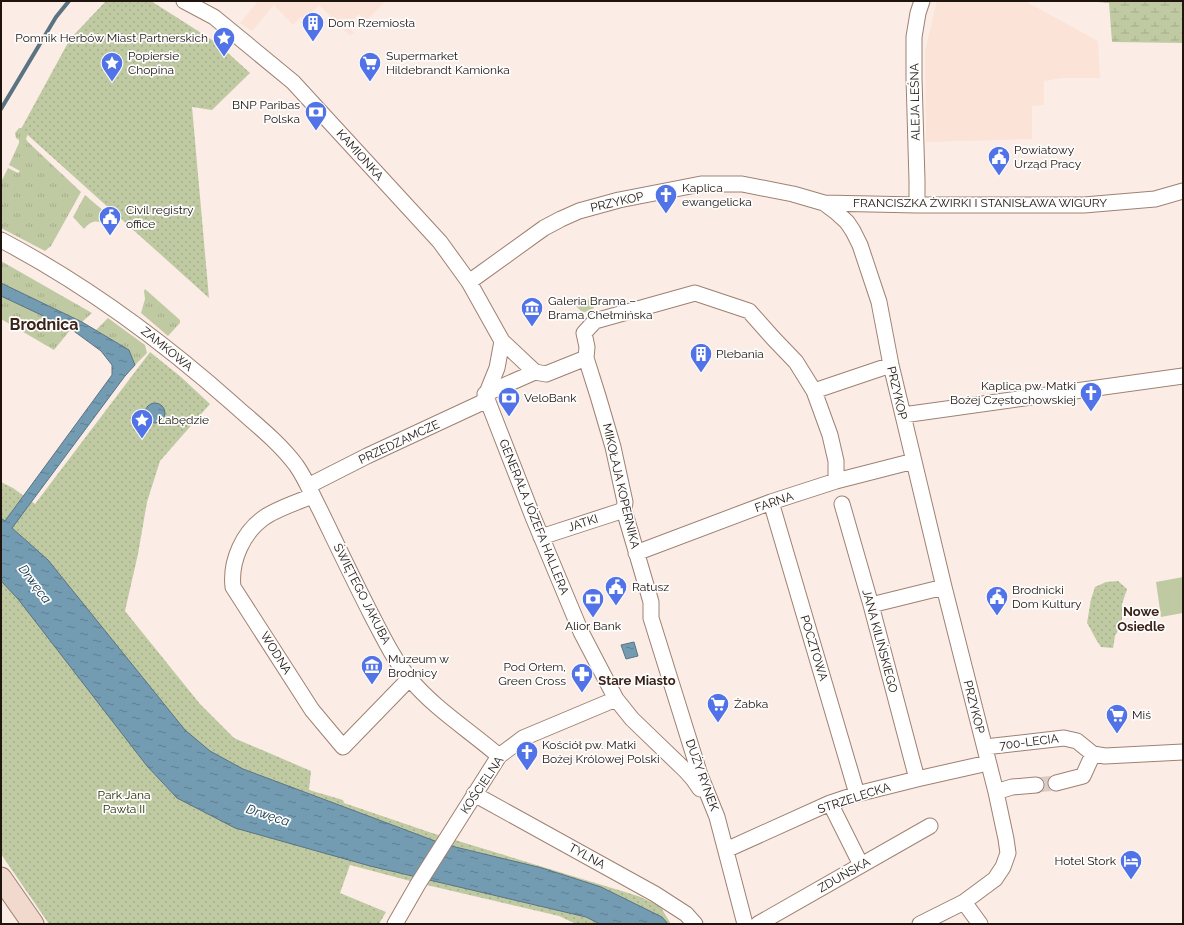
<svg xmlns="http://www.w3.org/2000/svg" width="1184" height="925" viewBox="0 0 1184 925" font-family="Raleway,sans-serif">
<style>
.built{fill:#fce3d7}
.grass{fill:url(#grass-tufts)}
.wetland{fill:url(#wetland-marsh)}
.park{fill:url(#park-dots)}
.garden{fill:#c0caa2}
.water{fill:url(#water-ripples);stroke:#5a7382}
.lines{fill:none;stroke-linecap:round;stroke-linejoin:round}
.stream{stroke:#5a7382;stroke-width:4}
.minor-tunnel{stroke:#daccc6;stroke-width:15;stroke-dasharray:15 8;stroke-linecap:butt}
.minor-casing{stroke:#9f8172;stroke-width:17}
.secondary-casing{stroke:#9f8172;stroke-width:23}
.minor{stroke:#fff;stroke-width:15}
.secondary{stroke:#f2d9ce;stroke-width:21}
.labels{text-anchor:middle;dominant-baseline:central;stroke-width:3.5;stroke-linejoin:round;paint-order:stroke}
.poi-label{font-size:12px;fill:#1f140e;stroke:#fdfdfd;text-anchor:start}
.street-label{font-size:12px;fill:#1f140e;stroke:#fdfdfd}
.park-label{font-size:12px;fill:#262e00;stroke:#fdfdfd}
.water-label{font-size:13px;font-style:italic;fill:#0c3143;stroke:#fdfdfd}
.neighbourhood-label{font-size:13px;font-weight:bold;fill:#3c2317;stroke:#fdfdfd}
.district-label{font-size:16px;font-weight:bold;fill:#3c2317;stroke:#fdfdfd}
</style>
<defs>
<pattern id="grass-tufts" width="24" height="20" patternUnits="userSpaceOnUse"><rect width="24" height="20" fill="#c0caa2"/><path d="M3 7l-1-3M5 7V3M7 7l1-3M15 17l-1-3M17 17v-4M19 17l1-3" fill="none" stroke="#a5ad8a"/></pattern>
<pattern id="wetland-marsh" width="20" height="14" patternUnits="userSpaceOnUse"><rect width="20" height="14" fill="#c0caa2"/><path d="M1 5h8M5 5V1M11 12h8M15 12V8" fill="none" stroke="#a5ad8a"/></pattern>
<pattern id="park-dots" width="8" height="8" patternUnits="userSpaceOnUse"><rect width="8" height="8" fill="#c0caa2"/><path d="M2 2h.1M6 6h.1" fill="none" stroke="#a5ad8a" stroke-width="1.8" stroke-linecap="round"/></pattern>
<pattern id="water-ripples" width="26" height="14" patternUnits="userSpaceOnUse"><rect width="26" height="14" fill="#739cb3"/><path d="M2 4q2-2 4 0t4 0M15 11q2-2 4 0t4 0" fill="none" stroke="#5e7e90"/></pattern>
</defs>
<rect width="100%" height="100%" fill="#fbede6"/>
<path class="built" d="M258,1H386L366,21L359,14L347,25L354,33L350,36L319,5L305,20L301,17L293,25L274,5L252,31L240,23Z
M937,1H1025L1098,41L1100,78H1063L1044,81V105L1032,106V139L926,142L925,51Z"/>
<path class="grass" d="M19,128H25L28,134L26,139L28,142L81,192L51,246L45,251L1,228V182L8,168L18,173L20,171L9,165L19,143V140L16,138L15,133Z
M85,195L112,218L107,224C95,220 92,220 84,229L73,217Z
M1,261L92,313L82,322L1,283Z
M145,289L180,320V323L168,336L141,313L145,299L144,291Z
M1,296L71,329L54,350L1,319Z
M591,299L594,308L583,313L574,304Z
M108,318L145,345L147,353L135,365L129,350L96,330Z"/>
<path class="wetland" d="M1085,1H1183V43L1112,42L1109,3Z"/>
<path class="park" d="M106,1H151L217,43L250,73L212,110L192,107L209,298L21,129L70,39Z
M150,352L181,377L210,404L160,461L147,502L138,554L125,611L200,704L234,738L311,771L309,790L343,800L344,803L432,833L638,896L660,906L671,924H576L559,916L414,882L350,865L340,893L386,912L379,924H49L1,854V482L13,488L35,504Z
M1118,581L1127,589L1122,604V624L1115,636L1113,648L1101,647C1095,639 1092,631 1087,623L1091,599L1095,587L1106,582Z"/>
<path class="garden" d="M1183,577V613L1161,617L1156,582Z"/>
<path class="water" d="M1,283L82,322L129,350L135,365L125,376L12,528L48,560L185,730L210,751L243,769L443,844L542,868L601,887L662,917L668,924H600L586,917L370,866L235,828L177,798L147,766L18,599L1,581V518L5,521L112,375V365L101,351L71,329L1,296Z
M145 413a10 10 0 1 1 20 0a10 10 0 1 1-20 0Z
M634,642L638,656L626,659L621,645Z"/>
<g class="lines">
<path class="stream" d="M1,109L56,17L69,1"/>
<path class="minor-tunnel" d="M1036,785L1056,783"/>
<g class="minor-casing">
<path id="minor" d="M184,1L214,17L293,82L440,242L469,282L502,341L535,372
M824,203L917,205H1084L1155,199L1183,191
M917,205V181L914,78V37L918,13L922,1
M1,240C85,284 162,341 232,403C254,423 278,441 296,465C306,479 312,495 320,510C337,545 354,581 372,616C383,637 394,660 410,679C435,709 469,730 499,756
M469,282L544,228L561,219L579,211L619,200L701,184H742L793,194L824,203L836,212L847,222L853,231L860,245L879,302L891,365L944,587L996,792L1006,839L1008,853L1003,867L995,879L964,902L920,924
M814,391L891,365
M485,394L533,517L581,632L616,699L632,719L686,771L693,779L700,789
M485,394L535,372L546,374L586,358
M903,415L1183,376
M308,486L367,456L481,403L484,400L497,368L502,341
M313,496C297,502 279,508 265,517C243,532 230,561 233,587L312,710L343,747L409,679
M771,502L857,794
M842,504L871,605L917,779
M541,537L624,510
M636,553L771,502L836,481L914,461
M871,605L944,587
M985,747L1064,738L1077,741L1093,754L1105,756L1183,752
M1056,783L1083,776L1093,754
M996,792L1012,787L1036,785
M474,794L655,894L686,914L695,924
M830,803L861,865
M726,850L830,803L857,794L917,779L988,763
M964,902L980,924
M395,924L418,884L499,756L523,738L616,699
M745,924L717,817L700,775L651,618V602L624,510L625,502L613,447L598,396L586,358L587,347L584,333L595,321L695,293L749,311L773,338L796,362L814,391L830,435L836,461V481
M758,924L930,826"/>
</g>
<g class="secondary-casing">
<path id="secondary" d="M1,878L33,924"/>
</g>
<use href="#minor" class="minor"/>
<use href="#secondary" class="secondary"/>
</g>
<defs>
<g id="building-pin" transform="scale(1.15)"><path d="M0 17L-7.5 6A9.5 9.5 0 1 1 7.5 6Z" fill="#5173e7" stroke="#fdfdfd"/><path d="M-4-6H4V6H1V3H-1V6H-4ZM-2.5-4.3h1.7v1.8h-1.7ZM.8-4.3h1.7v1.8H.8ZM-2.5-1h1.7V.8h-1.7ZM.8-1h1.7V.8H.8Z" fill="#fff"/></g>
<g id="sight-pin" transform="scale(1.15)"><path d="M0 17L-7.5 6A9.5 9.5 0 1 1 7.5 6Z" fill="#5173e7" stroke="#fdfdfd"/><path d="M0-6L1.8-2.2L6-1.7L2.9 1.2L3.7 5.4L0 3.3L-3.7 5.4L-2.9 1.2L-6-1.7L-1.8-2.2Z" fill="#fff"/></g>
<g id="supermarket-pin" transform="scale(1.15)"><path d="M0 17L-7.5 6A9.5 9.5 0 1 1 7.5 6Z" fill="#5173e7" stroke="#fdfdfd"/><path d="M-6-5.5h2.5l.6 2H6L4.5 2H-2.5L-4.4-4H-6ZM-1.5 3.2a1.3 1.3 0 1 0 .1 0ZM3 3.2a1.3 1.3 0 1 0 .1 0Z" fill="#fff"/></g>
<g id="bank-pin" transform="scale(1.15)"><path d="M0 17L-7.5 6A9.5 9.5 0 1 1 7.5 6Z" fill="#5173e7" stroke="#fdfdfd"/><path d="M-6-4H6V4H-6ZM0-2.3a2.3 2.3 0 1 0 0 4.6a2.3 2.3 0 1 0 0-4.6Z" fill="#fff"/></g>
<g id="civic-pin" transform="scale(1.15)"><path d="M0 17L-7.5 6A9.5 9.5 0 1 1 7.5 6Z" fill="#5173e7" stroke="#fdfdfd"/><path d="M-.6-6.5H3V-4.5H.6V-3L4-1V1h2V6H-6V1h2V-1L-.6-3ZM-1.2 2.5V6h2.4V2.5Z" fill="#fff"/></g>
<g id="church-pin" transform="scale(1.15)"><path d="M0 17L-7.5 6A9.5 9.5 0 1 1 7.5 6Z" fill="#5173e7" stroke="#fdfdfd"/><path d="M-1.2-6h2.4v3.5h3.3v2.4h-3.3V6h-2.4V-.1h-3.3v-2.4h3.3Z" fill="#fff"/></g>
<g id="museum-pin" transform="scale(1.15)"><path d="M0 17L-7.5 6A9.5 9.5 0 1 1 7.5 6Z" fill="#5173e7" stroke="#fdfdfd"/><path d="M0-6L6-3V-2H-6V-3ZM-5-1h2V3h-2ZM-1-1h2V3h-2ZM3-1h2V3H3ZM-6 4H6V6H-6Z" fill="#fff"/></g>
<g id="pharmacy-pin" transform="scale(1.15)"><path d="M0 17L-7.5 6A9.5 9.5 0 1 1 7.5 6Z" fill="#5173e7" stroke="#fdfdfd"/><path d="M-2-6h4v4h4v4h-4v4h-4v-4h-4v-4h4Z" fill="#fff"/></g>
<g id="hotel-pin" transform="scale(1.15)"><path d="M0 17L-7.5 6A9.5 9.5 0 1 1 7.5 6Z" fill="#5173e7" stroke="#fdfdfd"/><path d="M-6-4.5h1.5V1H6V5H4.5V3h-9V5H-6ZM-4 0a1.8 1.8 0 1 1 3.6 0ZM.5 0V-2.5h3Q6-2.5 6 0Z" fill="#fff"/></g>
</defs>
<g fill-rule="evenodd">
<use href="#building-pin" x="313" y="23"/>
<use href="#sight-pin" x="224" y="38"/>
<use href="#sight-pin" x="112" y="63"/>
<use href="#supermarket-pin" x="370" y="63"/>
<use href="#bank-pin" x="316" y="112"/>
<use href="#civic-pin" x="999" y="157"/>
<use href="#church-pin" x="666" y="195"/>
<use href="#civic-pin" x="110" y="217"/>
<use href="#museum-pin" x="532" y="308"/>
<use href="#building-pin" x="701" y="354"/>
<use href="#church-pin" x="1091" y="393"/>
<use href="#bank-pin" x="509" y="398"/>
<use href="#sight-pin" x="142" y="420"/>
<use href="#civic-pin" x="616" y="587"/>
<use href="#civic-pin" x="997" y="597"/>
<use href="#bank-pin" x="593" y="599"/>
<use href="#museum-pin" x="372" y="666"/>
<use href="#pharmacy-pin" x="582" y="674"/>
<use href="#supermarket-pin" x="718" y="704"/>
<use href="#supermarket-pin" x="1117" y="715"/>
<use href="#church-pin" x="527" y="752"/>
<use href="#hotel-pin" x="1131" y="861"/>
</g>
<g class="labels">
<g class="poi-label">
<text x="328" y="23">Dom Rzemiosła</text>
<text x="208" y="38" text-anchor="end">Pomnik Herbów Miast Partnerskich</text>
<text x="128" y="56">Popiersie<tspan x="128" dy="14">Chopina</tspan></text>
<text x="386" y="56">Supermarket<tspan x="386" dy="14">Hildebrandt Kamionka</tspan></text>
<text x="300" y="105" text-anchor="end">BNP Paribas<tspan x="300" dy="14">Polska</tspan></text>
<text x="1014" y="150">Powiatowy<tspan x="1014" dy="14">Urząd Pracy</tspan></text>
<text x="682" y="188">Kaplica<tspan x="682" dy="14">ewangelicka</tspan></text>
<text x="126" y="210">Civil registry<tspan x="126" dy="14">office</tspan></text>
<text x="548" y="301">Galeria Brama –<tspan x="548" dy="14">Brama Chełmińska</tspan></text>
<text x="716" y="354">Plebania</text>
<text x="1076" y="386" text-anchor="end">Kaplica pw. Matki<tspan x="1076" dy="14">Bożej Częstochowskiej</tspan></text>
<text x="524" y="398">VeloBank</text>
<text x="158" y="420">Łabędzie</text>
<text x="632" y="587">Ratusz</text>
<text x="1012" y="590">Brodnicki<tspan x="1012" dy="14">Dom Kultury</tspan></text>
<text x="593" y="626" text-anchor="middle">Alior Bank</text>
<text x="388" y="659">Muzeum w<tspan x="388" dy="14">Brodnicy</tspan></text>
<text x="566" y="667" text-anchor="end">Pod Orłem,<tspan x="566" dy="14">Green Cross</tspan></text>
<text x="734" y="704">Żabka</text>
<text x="1132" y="715">Miś</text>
<text x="542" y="745">Kościół pw. Matki<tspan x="542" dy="14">Bożej Królowej Polski</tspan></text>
<text x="1116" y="861" text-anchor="end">Hotel Stork</text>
</g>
<g class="street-label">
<text transform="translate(915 102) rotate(-91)">ALEJA LEŚNA</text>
<text transform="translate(360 155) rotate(48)">KAMIONKA</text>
<text transform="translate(617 202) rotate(-13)">PRZYKOP</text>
<text x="980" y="203">FRANCISZKA ŻWIRKI I STANISŁAWA WIGURY</text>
<text transform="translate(167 349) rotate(39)">ZAMKOWA</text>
<text transform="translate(897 393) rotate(77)">PRZYKOP</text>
<text transform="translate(399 442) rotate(-25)">PRZEDZAMCZE</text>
<text transform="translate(621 486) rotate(77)">MIKOŁAJA KOPERNIKA</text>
<text transform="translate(774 502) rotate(-19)">FARNA</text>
<text transform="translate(534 517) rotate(68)">GENERAŁA JÓZEFA HALLERA</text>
<text transform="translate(583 523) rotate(-18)">JATKI</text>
<text transform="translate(362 594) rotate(63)">ŚWIĘTEGO JAKUBA</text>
<text transform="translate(880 641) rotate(75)">JANA KILIŃSKIEGO</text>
<text transform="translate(814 648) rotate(73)">POCZTOWA</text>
<text transform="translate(276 653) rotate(58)">WODNA</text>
<text transform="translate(974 707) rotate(76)">PRZYKOP</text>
<text transform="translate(1029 742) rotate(-7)">700-LECIA</text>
<text transform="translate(702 775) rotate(70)">DUŻY RYNEK</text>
<text transform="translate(482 785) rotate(-56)">KOŚCIELNA</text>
<text transform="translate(854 798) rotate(-18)">STRZELECKA</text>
<text transform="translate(587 856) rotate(29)">TYLNA</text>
<text transform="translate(844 875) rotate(-30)">ZDUŃSKA</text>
</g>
<g class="park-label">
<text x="124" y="795">Park Jana<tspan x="124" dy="14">Pawła II</tspan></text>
</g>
<g class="water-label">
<text transform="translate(35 584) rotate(53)">Drwęca</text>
<text transform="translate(268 815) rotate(18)">Drwęca</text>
</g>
<g class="neighbourhood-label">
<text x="1141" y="611">Nowe<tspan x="1141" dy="15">Osiedle</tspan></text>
<text x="637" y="680">Stare Miasto</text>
</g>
<g class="district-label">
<text x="44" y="324">Brodnica</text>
</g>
</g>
<rect width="1184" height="925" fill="none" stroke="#1f140e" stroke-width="4"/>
</svg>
